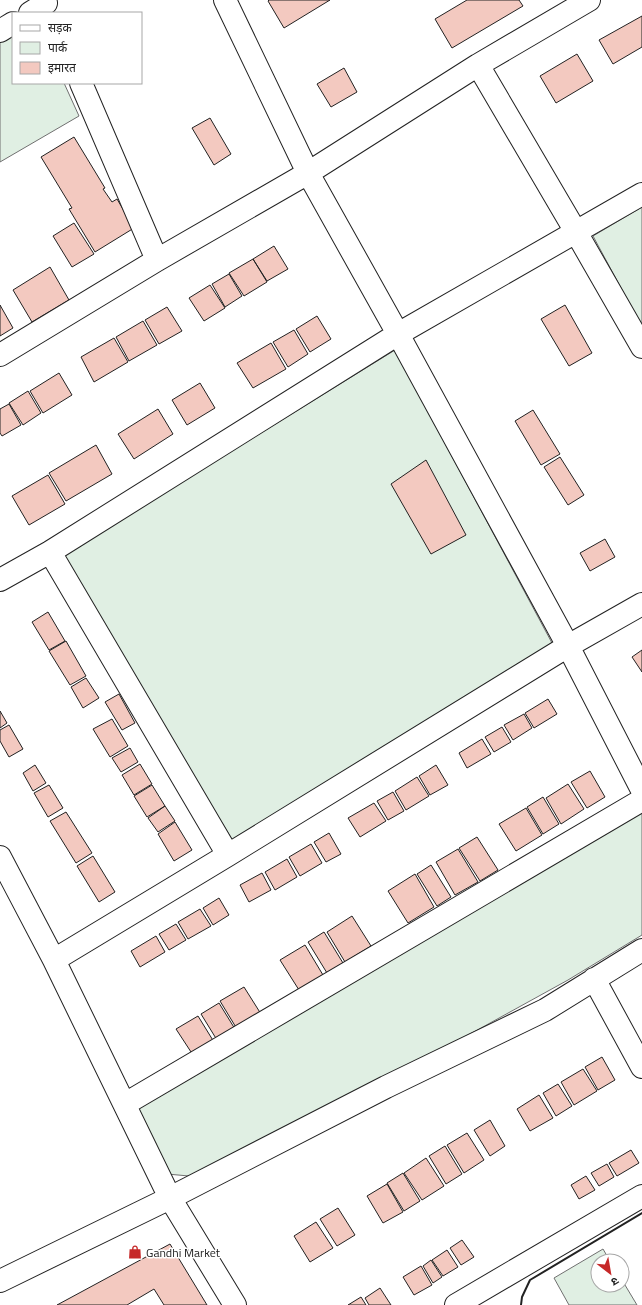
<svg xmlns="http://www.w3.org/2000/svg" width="642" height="1305" viewBox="0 0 642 1305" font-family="'Titillium Web','Noto Sans Devanagari',sans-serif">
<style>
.green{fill:#e0efe3;stroke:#6f6f6f}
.building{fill:#f3c9c0;stroke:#222}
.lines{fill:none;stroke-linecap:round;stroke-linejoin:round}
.minor-casing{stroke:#222;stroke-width:24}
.minor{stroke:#fff;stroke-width:22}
.wall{stroke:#222;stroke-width:2}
.labels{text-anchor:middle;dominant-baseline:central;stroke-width:3;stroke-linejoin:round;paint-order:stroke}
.poi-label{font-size:12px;fill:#222;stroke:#fff;text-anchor:start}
</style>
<rect width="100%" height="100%" fill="#fff"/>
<path class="green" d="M13,26V83H64L79,116L0,162V34Z
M642,207V327L593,236Z
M395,350L552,643L233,841L60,557Z
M642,809V935L568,980L452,1044L189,1176L167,1174L138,1109Z
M603,1249L610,1261H598V1285H622V1280L637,1305H569L554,1278Z"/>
<path class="building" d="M269,0H330L284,28L268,1Z
M467,0H519L523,6L452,48L435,19Z
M642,16V47L613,64L599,40Z
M577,54L593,81L556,103L540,76Z
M344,68L357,92L331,107L317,84Z
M210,118L231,154L214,165L192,128Z
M74,137L105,188L103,189L112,202L117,199L134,228L95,252L69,209L72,208L41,157Z
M74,223L94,254L72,267L53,236Z
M274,246L288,269L267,281L253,259Z
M253,259L267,282L244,296L229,273Z
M50,267L69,300L32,322L13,290Z
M229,274L242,296L225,307L212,284Z
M210,285L225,308L204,321L189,298Z
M0,305L13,328L0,336Z
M565,305L592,353L569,366L541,319Z
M167,307L182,331L159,344L145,320Z
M317,316L331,339L310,352L296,329Z
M143,321L157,345L129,361L116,337Z
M294,330L308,354L288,367L273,342Z
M114,338L128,362L94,382L81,357Z
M271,343L286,369L253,388L237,363Z
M59,373L72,395L43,413L30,391Z
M200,383L215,408L187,425L172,400Z
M28,391L41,413L23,425L9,403Z
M9,404L21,425L2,436L0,433V409Z
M158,409L173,434L134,459L118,434Z
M533,410L560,454L541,465L515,421Z
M96,445L112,474L66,501L49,473Z
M560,457L584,495L568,505L544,467Z
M426,460L466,535L431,554L391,484Z
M48,475L65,504L29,525L12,496Z
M605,539L615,557L590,571L580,553Z
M48,612L65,641L49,650L32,622Z
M66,641L86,676L70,685L49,651Z
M642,650V672L632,657Z
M86,678L99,698L83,708L71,687Z
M119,694L135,723L122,730L105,702Z
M548,699L557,714L534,728L525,713Z
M0,711L7,723L0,728Z
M524,714L532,728L513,740L504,725Z
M112,719L128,746L110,757L93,729Z
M9,725L23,749L9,757L0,741V730Z
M502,727L511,742L494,752L485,737Z
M482,739L491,754L467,768L459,753Z
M130,748L138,762L121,772L112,758Z
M140,764L152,784L134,795L122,775Z
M35,765L46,783L33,791L23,773Z
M436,765L448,785L430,795L419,776Z
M590,771L605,797L587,808L571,782Z
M417,777L429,796L406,810L395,791Z
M568,784L584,809L561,824L546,798Z
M49,785L63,808L48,817L34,793Z
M152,785L165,806L147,817L134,796Z
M393,792L404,811L388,820L377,801Z
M543,797L559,824L543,834L527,807Z
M374,803L386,821L360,837L348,818Z
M165,806L175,821L158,832L148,818Z
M526,808L542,835L516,851L499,824Z
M66,812L92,853L76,863L50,821Z
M175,822L192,850L174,861L158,834Z
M329,833L341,854L326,862L314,842Z
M477,837L498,870L480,881L459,848Z
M311,844L322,863L300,876L289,857Z
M458,849L478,882L455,895L436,862Z
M93,856L115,892L99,902L77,866Z
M287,859L297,877L275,890L265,872Z
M431,865L451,897L437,906L417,874Z
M262,873L271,890L249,902L240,885Z
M415,874L434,907L408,923L388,891Z
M219,898L229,915L213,925L203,908Z
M200,909L211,926L188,939L178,922Z
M352,916L371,946L345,962L327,932Z
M176,924L186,940L169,950L159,934Z
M324,932L343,963L327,973L308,942Z
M156,936L165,952L140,967L131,951Z
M305,945L323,975L299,990L280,960Z
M244,987L261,1014L237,1029L220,1001Z
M219,1003L235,1029L217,1040L201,1014Z
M198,1016L214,1042L193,1055L176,1029Z
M602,1057L615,1080L598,1090L585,1067Z
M583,1069L597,1091L574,1105L561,1082Z
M558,1084L572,1106L556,1116L543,1093Z
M539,1095L553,1118L530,1131L517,1109Z
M490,1120L505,1146L490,1156L474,1130Z
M467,1133L484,1160L464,1173L447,1145Z
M445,1146L462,1174L446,1184L429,1156Z
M631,1150L639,1163L617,1176L609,1163Z
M426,1158L444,1186L422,1200L404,1173Z
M607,1164L614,1177L599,1186L591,1173Z
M403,1173L420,1201L404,1211L387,1183Z
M586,1176L595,1190L579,1199L571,1185Z
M387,1184L403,1212L383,1223L367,1196Z
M338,1208L355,1235L337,1246L320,1219Z
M316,1222L333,1248L310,1262L294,1236Z
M462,1240L474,1257L461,1265L450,1248Z
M170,1244L207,1305H164L154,1289L127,1305H57Z
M447,1250L458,1267L443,1276L432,1260Z
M431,1260L442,1277L433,1283L423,1266Z
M421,1266L432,1285L414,1295L403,1277Z
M380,1288L391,1305H369L365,1298Z
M361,1297L366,1305H348Z"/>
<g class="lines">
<g class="minor-casing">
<path id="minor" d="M225,0L308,173L398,334L568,646L642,790
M30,13L46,3
M0,31L13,23
M478,65L576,232L642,347
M81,83L157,260
M0,355L157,260L308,173L478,65L589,0
M50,552L228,855
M0,580L50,552L398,334L642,194
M0,857L54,960L170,1198L235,1305
M54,960L228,855L568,646L642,604
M594,979L642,1067
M125,1104L642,800
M0,1281L170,1198L386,1087L545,1010L642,950
M456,1305L642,1196"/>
</g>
<use href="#minor" class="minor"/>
<path class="wall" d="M521,1305L522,1297L530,1280L642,1213"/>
</g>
<defs>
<g id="shop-bare" transform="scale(1.08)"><path d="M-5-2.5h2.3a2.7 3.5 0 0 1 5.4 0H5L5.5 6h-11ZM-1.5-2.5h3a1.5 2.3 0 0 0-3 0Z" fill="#c62828" stroke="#fff" stroke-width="2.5" paint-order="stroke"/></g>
</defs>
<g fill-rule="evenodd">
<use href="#shop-bare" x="135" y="1252"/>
</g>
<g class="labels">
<g class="poi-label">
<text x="146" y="1252">Gandhi Market</text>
</g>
</g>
<rect x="12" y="12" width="130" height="72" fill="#ffffff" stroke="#a7a7a7"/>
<rect x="20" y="25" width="20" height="6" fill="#ffffff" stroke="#a7a7a7"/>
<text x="48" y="32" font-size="12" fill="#222222">सड़क</text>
<rect x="20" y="42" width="20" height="12" fill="#e0efe3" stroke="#a7a7a7"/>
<text x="48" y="52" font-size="12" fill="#222222">पार्क</text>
<rect x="20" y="62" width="20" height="12" fill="#f3c9c0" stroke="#a7a7a7"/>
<text x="48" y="72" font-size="12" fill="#222222">इमारत</text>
<g transform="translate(610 1273) rotate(149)"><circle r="19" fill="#ffffff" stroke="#a7a7a7"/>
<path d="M0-3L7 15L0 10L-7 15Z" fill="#c62828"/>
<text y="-6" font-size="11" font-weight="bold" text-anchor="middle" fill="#222222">उ</text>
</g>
</svg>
